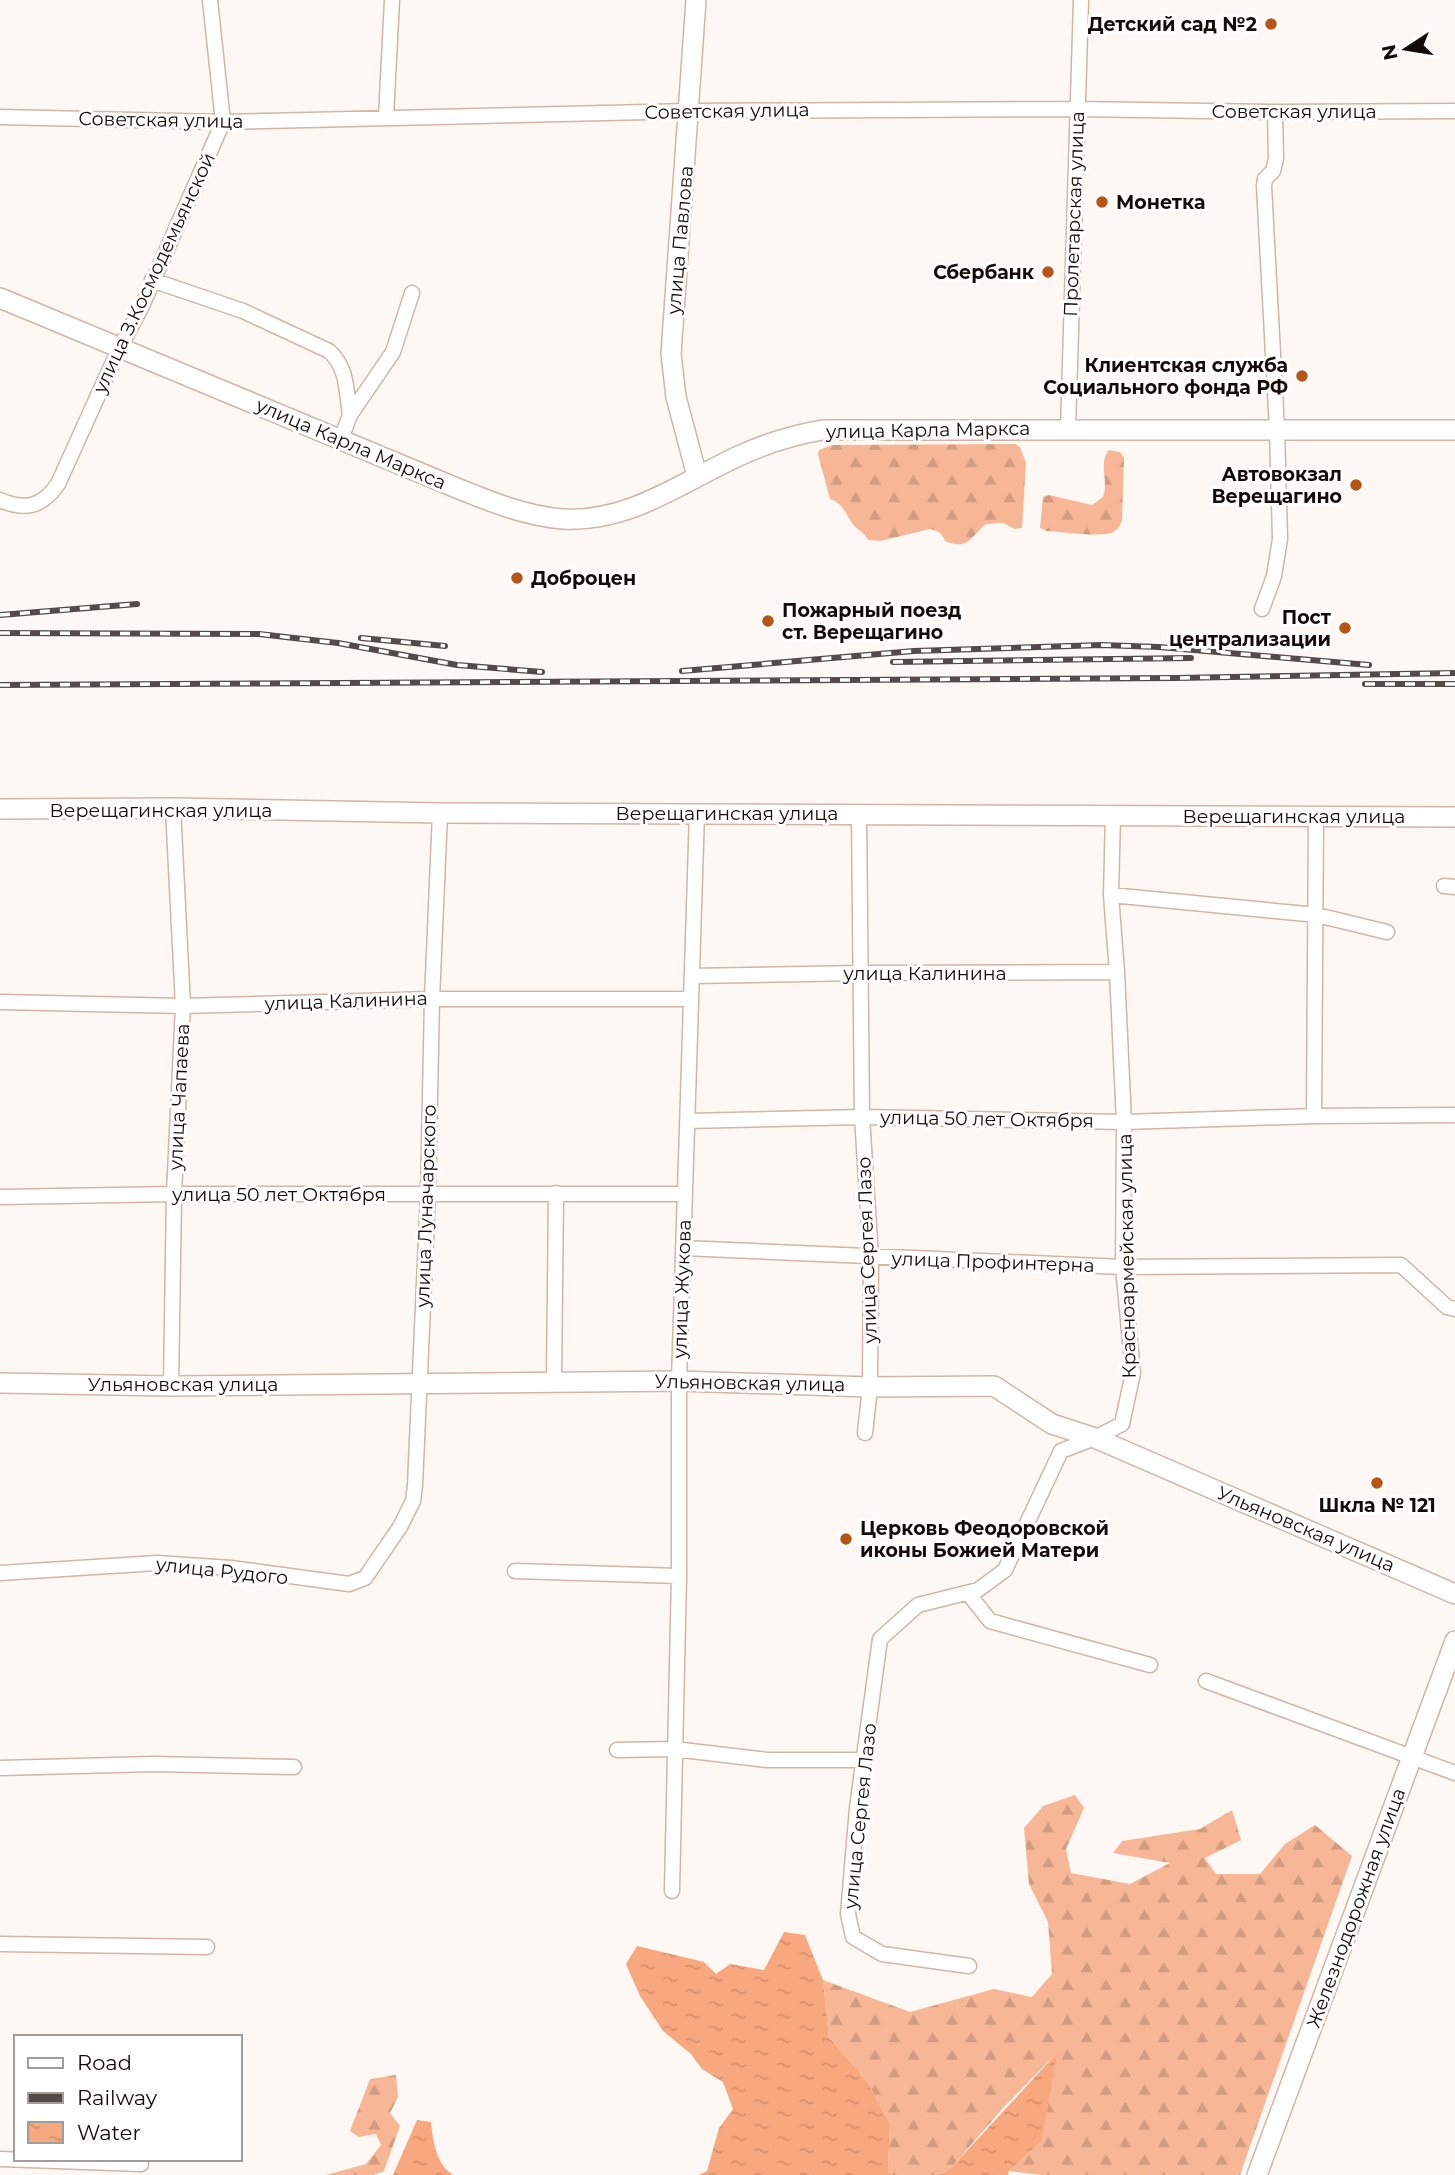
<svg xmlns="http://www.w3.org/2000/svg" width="1455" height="2175" viewBox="0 0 1455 2175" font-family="Montserrat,sans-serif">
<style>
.forest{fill:url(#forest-firs)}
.water{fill:url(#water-ripples)}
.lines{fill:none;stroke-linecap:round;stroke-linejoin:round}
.street-casing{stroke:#d1b5a6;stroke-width:17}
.secondary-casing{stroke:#d1b5a6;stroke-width:22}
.street{stroke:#fff;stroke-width:14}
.secondary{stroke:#fff;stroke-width:19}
.rail-casing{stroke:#544b48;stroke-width:6}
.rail{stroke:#fff;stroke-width:3.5;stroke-dasharray:10;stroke-linecap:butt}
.poi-dot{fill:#b75516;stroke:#fff;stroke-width:2.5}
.labels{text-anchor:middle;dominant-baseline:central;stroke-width:6;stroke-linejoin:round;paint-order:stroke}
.poi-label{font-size:19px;font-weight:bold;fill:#140a06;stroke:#fff;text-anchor:end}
.street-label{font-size:19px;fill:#140a06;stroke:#fff}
</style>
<defs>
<pattern id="forest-firs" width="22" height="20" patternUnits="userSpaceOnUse" patternTransform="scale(1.75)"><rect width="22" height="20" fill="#f7b796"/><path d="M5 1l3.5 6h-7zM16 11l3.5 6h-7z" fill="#d39c80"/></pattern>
<pattern id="water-ripples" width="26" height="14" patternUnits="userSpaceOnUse" patternTransform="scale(1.75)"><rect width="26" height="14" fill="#f8a87f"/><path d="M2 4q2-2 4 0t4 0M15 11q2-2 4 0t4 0" fill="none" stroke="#d48f6c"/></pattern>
</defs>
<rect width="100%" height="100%" fill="#fef8f5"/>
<path class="forest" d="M1015,444L1020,447L1026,463L1022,528L1015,529L1003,523L986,524C971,536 969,551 945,541C942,533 938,531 930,529L880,541L868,540C864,532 857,530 852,523C844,512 844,504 830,499L818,454L819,450L832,445Z
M1109,450L1120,452L1124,458L1122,520C1120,526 1117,531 1111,533C1095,537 1064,532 1046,531L1040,528L1043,497L1049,495L1092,505L1103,497C1109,481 1098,463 1109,450Z
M1075,1795L1084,1808L1066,1849L1071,1873L1130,1884L1170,1863L1113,1853L1122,1841L1200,1829L1232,1810L1241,1840L1205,1858L1216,1874H1260L1285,1844L1315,1825L1352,1856L1240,2175H1041L1009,2171L1042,2141L1056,2054L1003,2108L952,2167L940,2175H892L888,2171L890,2123L866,2080L829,2037L823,1980L910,2012L994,1989L1032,1997L1052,1974L1048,1922L1029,1884L1024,1828L1043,1806Z
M396,2075L398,2097L390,2113L400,2126L384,2171L374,2175H326L366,2164L381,2145L376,2134L359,2137L350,2131L370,2079Z"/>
<path class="water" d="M784,1932L805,1935L823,1980L829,2037L866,2080L890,2123L888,2171L892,2175H699L707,2171L719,2128L733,2109L723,2082L702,2069L691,2054L663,2031L640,1996L626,1964L637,1946L704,1962L716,1974L730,1964L764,1970Z
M1057,2053L1042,2141L1009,2171L1008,2175H940L952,2167Z
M417,2120L431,2122C433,2141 436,2164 453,2175H393Z"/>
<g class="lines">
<g class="street-casing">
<path id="street" d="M0,117L223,122L690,111L1077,109L1275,112L1455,111
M386,117L392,0
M152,280L243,311L329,351C348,368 346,391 350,415
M1068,429L1081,0
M341,439L350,415L393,352L412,293
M0,500C25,511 42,507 58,484L119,349L141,308L223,122L210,0
M1262,609L1274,576L1280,539L1277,429L1264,186L1265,179L1273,171L1276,159L1275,112
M859,814L862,1117L871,1257L870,1387L865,1433
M1444,886L1455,887
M1111,895L1317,915L1387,932
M692,976L861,973L1117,972
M0,1002L183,1006L432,999H691
M1314,1116L1316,816
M687,1121L862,1117L1124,1122L1314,1116L1455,1115
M0,1197L174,1194H685
M683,1248L1123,1267L1401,1265L1447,1307L1455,1309
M554,1381L556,1193
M171,1386L174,1194L183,1006L173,808
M515,1571L679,1576
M0,1573L157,1563L231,1568L349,1584L365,1578L400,1527L413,1501L415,1485L428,1194L432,999L440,813
M968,1593L990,1621L1150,1665
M1206,1681L1455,1773
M617,1750L674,1749L767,1760H864
M0,1768L154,1764L294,1767
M672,1891L679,1576V1381L697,812
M0,1944L207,1947
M969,1966L882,1954L853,1937L848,1914L857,1808L880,1639L918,1605L978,1590L1005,1570L1061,1451L1095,1438L1122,1424L1133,1373L1123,1267L1124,1122L1117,972L1111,895L1113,814
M0,2159L141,2164"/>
</g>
<g class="secondary-casing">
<path id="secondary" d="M696,0L671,354L676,397L697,476
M0,298L447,484C484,499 523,516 563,519C630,523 683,481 741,455C767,443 794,435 822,430H1455
M0,809L173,808L440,813L1455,817
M0,1383L171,1386L679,1381L870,1387L994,1386L1052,1424L1095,1438L1455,1594
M1257,2175L1455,1641"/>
</g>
<use href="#street" class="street"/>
<use href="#secondary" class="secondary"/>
<g class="rail-casing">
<path id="rail" d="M0,615L137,604
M0,633L259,634L338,643L457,665L542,672
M361,638L445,646
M893,662L1191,658
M682,671L914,651L1101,645L1159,647L1369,665
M1365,684H1455
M0,685L1176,678L1455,673"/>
</g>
<use href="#rail" class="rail"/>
</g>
<g class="poi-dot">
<circle cx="1271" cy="24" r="7"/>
<circle cx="1102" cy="202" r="7"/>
<circle cx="1048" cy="272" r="7"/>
<circle cx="1302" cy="376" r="7"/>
<circle cx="1356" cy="485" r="7"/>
<circle cx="517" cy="578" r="7"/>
<circle cx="768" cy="621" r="7"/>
<circle cx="1345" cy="628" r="7"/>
<circle cx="1377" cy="1483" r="7"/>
<circle cx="846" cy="1539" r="7"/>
</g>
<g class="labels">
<g class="poi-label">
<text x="1257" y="24">Детский сад №2</text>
<text x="1116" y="202" text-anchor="start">Монетка</text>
<text x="1034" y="272">Сбербанк</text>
<text x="1288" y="365">Клиентская служба<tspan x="1288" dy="22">Социального фонда РФ</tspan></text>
<text x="1342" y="474">Автовокзал<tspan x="1342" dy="22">Верещагино</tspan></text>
<text x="531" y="578" text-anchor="start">Доброцен</text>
<text x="782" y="610" text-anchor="start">Пожарный поезд<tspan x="782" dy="22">ст. Верещагино</tspan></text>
<text x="1331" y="617">Пост<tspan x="1331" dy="22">централизации</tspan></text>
<text x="1377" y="1505" text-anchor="middle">Шкла № 121</text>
<text x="860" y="1528" text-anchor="start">Церковь Феодоровской<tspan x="860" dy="22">иконы Божией Матери</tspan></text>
</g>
<g class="street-label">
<text transform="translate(727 111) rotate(-1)">Советская улица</text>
<text x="1294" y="111">Советская улица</text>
<text transform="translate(161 120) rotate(1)">Советская улица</text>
<text transform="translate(1074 214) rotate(-88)">Пролетарская улица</text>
<text transform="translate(680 240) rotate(-85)">улица Павлова</text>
<text transform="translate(154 273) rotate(-65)">улица З.Космодемьянской</text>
<text transform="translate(928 430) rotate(-1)">улица Карла Маркса</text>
<text transform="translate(351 444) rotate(23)">улица Карла Маркса</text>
<text x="161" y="810">Верещагинская улица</text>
<text x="727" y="813">Верещагинская улица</text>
<text x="1294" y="816">Верещагинская улица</text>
<text x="925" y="973">улица Калинина</text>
<text transform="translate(346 1001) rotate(-2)">улица Калинина</text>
<text transform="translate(179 1097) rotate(-87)">улица Чапаева</text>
<text transform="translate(987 1119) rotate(1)">улица 50 лет Октября</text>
<text x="279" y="1194">улица 50 лет Октября</text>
<text transform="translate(426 1206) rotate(-88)">улица Луначарского</text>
<text transform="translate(867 1250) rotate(-92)">улица Сергея Лазо</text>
<text transform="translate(1127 1256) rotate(-91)">Красноармейская улица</text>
<text transform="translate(993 1262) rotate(2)">улица Профинтерна</text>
<text transform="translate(682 1289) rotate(-88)">улица Жукова</text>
<text transform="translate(750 1383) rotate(1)">Ульяновская улица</text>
<text x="183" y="1384">Ульяновская улица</text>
<text transform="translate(1306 1529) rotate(23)">Ульяновская улица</text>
<text transform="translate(222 1571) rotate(6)">улица Рудого</text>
<text transform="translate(860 1816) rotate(-84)">улица Сергея Лазо</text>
<text transform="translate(1356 1908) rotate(-70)">Железнодорожная улица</text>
</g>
</g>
<rect x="14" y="2035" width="228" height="126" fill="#ffffff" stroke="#a19d9b" stroke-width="2"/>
<rect x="28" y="2058" width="35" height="10" fill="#ffffff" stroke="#a19d9b" stroke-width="2"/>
<text x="77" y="2070" font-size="21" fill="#140a06">Road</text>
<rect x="28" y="2093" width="35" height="10" fill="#544b48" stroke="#a19d9b" stroke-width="2"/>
<text x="77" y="2105" font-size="21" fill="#140a06">Railway</text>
<rect x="28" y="2122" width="35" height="21" fill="url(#water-ripples)" stroke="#a19d9b" stroke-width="2"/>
<text x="77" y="2140" font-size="21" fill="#140a06">Water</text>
<g transform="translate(1406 49) rotate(258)" stroke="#ffffff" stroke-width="5" paint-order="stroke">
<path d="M0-5L12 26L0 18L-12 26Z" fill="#140a06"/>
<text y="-10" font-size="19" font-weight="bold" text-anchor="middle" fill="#140a06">N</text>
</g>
</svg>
